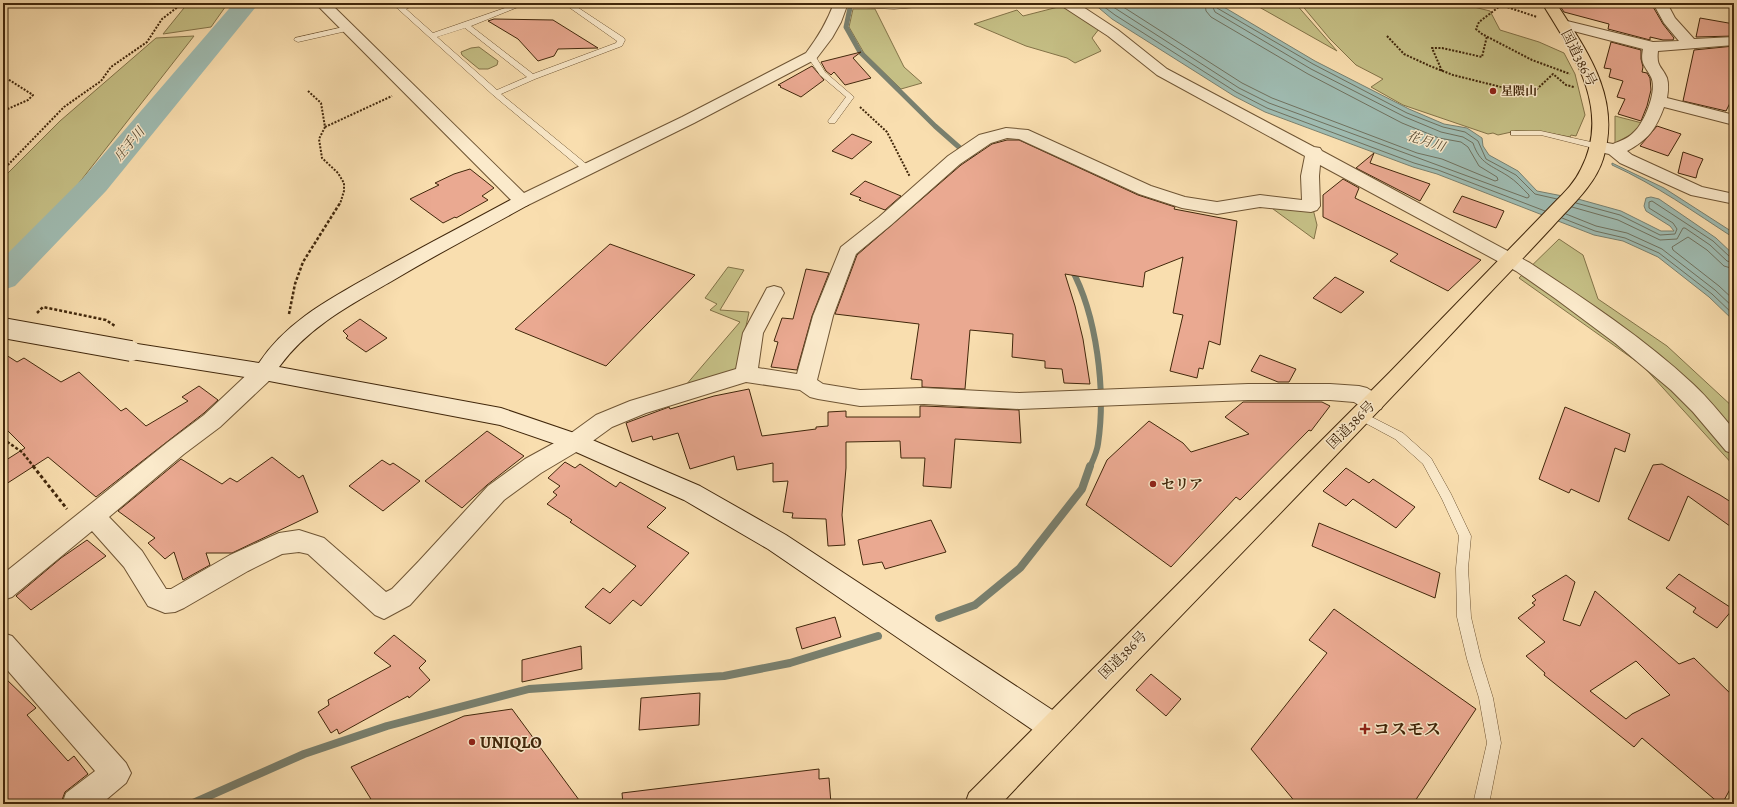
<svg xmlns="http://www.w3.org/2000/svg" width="1737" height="807" viewBox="0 0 1737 807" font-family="Alegreya,'Noto Serif JP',serif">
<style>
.green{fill:#c5bf85;stroke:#837348}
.water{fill:#9fbbb1;stroke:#79806f}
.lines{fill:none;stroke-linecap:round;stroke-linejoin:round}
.shore{stroke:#70715e;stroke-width:1}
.stream-far2{stroke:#79806f;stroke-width:5}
.stream-far1{stroke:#79806f;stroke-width:6}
.stream{stroke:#79806f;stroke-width:8}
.river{fill:#9fbbb1;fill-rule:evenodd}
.building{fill:#eaa991;stroke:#41270b;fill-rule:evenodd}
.lane-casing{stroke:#6f5534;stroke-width:1}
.street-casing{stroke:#6f5534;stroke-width:2}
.secondary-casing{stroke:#41270b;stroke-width:2}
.highway-casing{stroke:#41270b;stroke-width:2}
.path-far2{stroke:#41270b;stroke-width:2;stroke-dasharray:2 1.5;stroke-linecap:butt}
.path-far1{stroke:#41270b;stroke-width:2.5;stroke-dasharray:3 2;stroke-linecap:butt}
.path{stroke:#41270b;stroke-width:3;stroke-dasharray:3.5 2.5;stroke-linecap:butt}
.lane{fill:#fbeacb;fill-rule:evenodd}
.street{fill:#fbeacb;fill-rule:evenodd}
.secondary{fill:#fbeacb;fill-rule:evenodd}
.highway{fill:#f9deaf;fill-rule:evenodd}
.rail{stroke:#41270b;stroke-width:2;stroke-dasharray:5 5;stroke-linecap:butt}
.secondary-bridge-casing{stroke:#41270b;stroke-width:22;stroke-linecap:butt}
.secondary-bridge{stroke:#fbeacb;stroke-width:20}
.poi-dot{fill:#8f2418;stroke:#fbeacb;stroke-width:1.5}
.labels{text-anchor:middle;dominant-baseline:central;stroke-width:3;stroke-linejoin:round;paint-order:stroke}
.far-poi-label{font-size:12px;font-weight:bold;fill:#41270b;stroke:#fbeacb;text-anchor:start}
.far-water-label{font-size:13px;font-style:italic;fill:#584c34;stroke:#fbeacb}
.street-label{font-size:14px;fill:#41270b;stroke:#fbeacb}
.poi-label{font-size:14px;font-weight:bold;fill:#41270b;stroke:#fbeacb;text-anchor:start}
.near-poi-label{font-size:17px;font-weight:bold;fill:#41270b;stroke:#fbeacb;text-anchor:start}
</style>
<rect width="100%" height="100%" fill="#f9deaf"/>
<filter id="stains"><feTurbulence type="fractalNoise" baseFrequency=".005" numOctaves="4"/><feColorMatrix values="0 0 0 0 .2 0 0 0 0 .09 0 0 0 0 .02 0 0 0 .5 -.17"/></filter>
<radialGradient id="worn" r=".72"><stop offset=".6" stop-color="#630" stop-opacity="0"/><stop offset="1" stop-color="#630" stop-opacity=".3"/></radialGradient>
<path class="green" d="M188,3H228L211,27L163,34Z
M1252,3H1295L1337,51Z
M1300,3H1458L1490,11L1500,30L1539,42L1564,53L1575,74L1585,115L1576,136L1571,135L1570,137L1543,132L1516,131L1498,135L1493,133L1488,134L1403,105L1371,87L1383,79L1356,65L1330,39Z
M1062,6L1099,29L1092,38L1101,51L1075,63L1067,58L1026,46L974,24L1017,10L1023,16Z
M853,9H875L904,67L922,83L901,89L864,53L849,27Z
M194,36L61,206L3,260V178L60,121L156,38Z
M479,47L498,61L497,65L488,69H479L462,55L461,52L471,48Z
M1615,116L1642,123L1632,136L1615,143Z
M1269,206L1313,209L1317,225L1314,239Z
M1559,239L1583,255L1598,299L1667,346L1734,408V466L1643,366L1519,278Z
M728,267L744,270L720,310L749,312L736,374L685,386L740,322L710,310L717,304L705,298Z"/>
<path class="water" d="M1093,3H1217L1315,61L1409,109L1444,124L1467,128L1482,138L1483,146L1489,155L1518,171L1537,191L1578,199L1621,211L1661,231H1674L1670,226L1646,211L1644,206L1646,198L1651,197L1659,199L1716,238L1734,255V321L1709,297L1658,257L1623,241L1594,235L1437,174L1413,167L1265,112L1234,96L1112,19Z
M1612,163L1664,188L1734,233V238C1694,212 1656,185 1612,165Z"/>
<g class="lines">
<path class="shore" d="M1099,3L1115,15L1236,92L1267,108L1414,163L1438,170L1545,211
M1107,3L1239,88L1269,103L1527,198L1529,197V195C1522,188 1516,181 1508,176C1491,165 1480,164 1473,143L1463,137L1441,132L1405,117L1311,69L1215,12L1211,3
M1117,3L1242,83L1272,98L1417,153L1442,159L1495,181L1498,180L1497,177L1479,166L1468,147L1461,142L1439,138L1402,123L1308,74L1211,17L1206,11L1205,3
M1216,3L1217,8L1313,64L1407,113L1443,127L1465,132L1478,141L1486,159L1516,175L1535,194L1557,199
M1576,203L1620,215L1660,235L1675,234L1677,229L1673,223L1649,208V202L1652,201L1713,241L1730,257L1734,258
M1572,207L1618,220L1660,240L1677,239L1683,228H1685L1710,245L1727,261L1734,263
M1566,214L1596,226L1627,233L1662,249L1715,290L1734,308
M1562,218L1595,231L1625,238L1659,253L1712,294L1734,315
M1734,269L1724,266L1707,250L1688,237L1672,247L1673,250L1719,286L1734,300"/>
<path class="stream-far2" d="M851,3L846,27L860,52L935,126L960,148L972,156L983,159"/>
<path class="stream-far1" d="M1071,268C1097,315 1106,391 1098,444C1097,452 1093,460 1090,467"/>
<path class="stream" d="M939,618L975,605L1020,568L1082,489L1090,466
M191,804L304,754L387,726L529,689L724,676L790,663L878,636"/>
<path class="river" d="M234,3H259L106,191L15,286L3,290V258L84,177Z"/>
</g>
<path class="building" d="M1558,3H1614L1635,7L1634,3L1652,5L1663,24L1674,38L1673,40H1663L1650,37V40L1608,29L1609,24L1564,12Z
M1700,18L1734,24V36L1696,37Z
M494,19L553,20L598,48L558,49L554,56L538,61L518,39L488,21Z
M1611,42L1641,50V59L1643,67L1642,72L1647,73L1650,78L1651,90L1647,106L1641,121L1618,114L1625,99L1617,97L1623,81L1609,77L1611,69L1604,68Z
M1734,46V95L1726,111L1683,101L1694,50Z
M861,52L853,58L871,78L845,85L834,72L831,75L826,71L821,62Z
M812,66L824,80L801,97L780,87L781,86L778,85Z
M1657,126L1681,134L1668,156L1640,146Z
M852,134L872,142L852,159L832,151Z
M1007,140H1019L1138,195L1175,207L1174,209L1237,221L1220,345L1209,341L1203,369L1199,368L1197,378L1170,371L1183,315L1173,313L1183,257L1145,272L1143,287L1065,274L1075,306L1083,339L1090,384L1064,383L1062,369L1045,368V361L1012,357L1013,334L970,330L965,389L922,387V380L911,379L919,324L835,314L857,255L961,165L992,144Z
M1683,152L1703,159L1698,170L1696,178L1678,173Z
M1374,153L1370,163L1430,184L1420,201L1356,168Z
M470,169L494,188L482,196L488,200L456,218L455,217L443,223L410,199L439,185L435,183L454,174Z
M1343,179L1359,188L1355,198L1481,260L1448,291L1390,261L1398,254L1323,217V195Z
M865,181L901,196L885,210L859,200L861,198L850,194Z
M1462,196L1504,211L1496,228L1453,212Z
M610,244L695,275L606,366L515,329Z
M806,269L829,273L812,316L797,370L771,367L778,342L774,341L782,318L793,319Z
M1335,277L1364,292L1341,313L1313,298Z
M360,319L387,338L366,352L346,338L348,336L343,331Z
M3,353L17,362L24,358L61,382L79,372L121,411L126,408L146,426L188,401L182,397L199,386L218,400L204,413L96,497L48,457L3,486V462L25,448L3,426Z
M1260,355L1296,369L1289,382H1278L1251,371Z
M749,389L762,436L816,429V427L828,426V412L846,411V417H920V406H924L1019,410L1021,443L955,439L951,488L923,486L925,458H901L900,441L846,442V468L842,515L845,545L828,546L826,519L792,518L793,513L783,512L788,481L773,482V463L737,470L734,456L690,469L678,433L653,440L652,436L632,442L626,423L669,407L670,409L714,396Z
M1243,402H1322L1330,406L1311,431L1309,430L1240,500L1236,497L1171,567L1086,505L1107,460L1149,421L1183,443L1191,452L1249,434L1225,417Z
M1565,407L1630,434L1625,452L1615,448L1599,502L1571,489L1569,493L1539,479Z
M487,431L524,456L487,485L462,508L425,481Z
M272,457L299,478L303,475L318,512L232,553H206L210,565L183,580L174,552L165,559L148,543L155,538L118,511L181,459L222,484L230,478L237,482Z
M382,460L390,465L393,463L420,481L383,511L349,486Z
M565,462L575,468L580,464L616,487L620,482L666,508L647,527L689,553L641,606L633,600L610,624L585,607L603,588L610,593L636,566L570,522L572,520L547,504L557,495L553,492L560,486L548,478Z
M1662,464L1720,495L1734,504V529L1688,496L1669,541L1628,519L1653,465Z
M1346,468L1369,483L1373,479L1415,507L1396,528L1353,499L1346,506L1323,491Z
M931,520L946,552L885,569L882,562L863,565L858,540Z
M1319,523L1440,573L1435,598L1312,546Z
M87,540L106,556L31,610L16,596L61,558Z
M1679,574L1733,609L1717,628L1693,612L1696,608L1666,588Z
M1566,575L1575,582L1563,620L1580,626L1595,591L1679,664L1694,658L1734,697V782L1722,804H1720L1642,738L1634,747L1544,675L1545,673L1526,656L1545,642L1518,618L1535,605L1532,603L1536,600L1532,596ZM1636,661L1670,695L1632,714L1626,719L1590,691Z
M1334,609L1476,709L1413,804H1297L1251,749L1327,653L1309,640Z
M835,617L841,637L802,649L796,628Z
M394,635L426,661L419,668L430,680L409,698L408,696L339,734L337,729L331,733L318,712L329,705L328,700L391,666L374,653Z
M581,646L582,669L522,682V660Z
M1151,674L1181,699L1166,716L1136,690Z
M3,676L36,708L27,715L68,761L74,756L88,774L65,792L62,800L57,804H3Z
M700,693L699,725L639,730L641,698Z
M512,709L582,804H374L351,767L464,716Z
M819,769V779L829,778L831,804H623L622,793Z"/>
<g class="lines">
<g class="lane-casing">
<path id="lane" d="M408,3H418L406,9L433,33L519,3H528L471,26L533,74L616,43L617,41L563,3H571L624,38L625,40L622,46L535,79L501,94L590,167L591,169L590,171H584L493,95L397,8ZM465,28L527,77L497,90L437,37Z
M841,3L894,5L917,3L933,4L930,6L894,9L839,6L837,5Z
M348,26L352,28L351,30L298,42L294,40L295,38Z
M808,54H814L825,72L854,97L835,123H829L828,121L846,97L820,75L807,56Z
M1511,131H1541L1600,144L1601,146L1597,149L1541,135H1511Z
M1360,411L1403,433L1431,458L1451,494L1471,536L1468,568L1471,617L1481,659L1493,698L1501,743L1489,804H1473L1487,743L1479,698L1467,659L1457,617L1456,568L1459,536L1442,499L1423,464L1395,439L1356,418L1354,415L1356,412Z"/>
</g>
<g class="street-casing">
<path id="street" d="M315,3H330L524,193L682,117L806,53C818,37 827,22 834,3H848L841,22L832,38L816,59L694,123L528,205L522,207L516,205Z
M1060,3H1077L1118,30L1167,69L1314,147L1320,148L1322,151L1530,263C1586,300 1644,338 1693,384C1708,398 1721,414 1734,430V454L1726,451L1693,412L1671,390L1615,343L1556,299L1516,271L1320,165L1319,176L1320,206L1317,210L1311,212L1260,207L1217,214L1182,208L1139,194L1019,139L1007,138L991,143L960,164L891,225L856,254L833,316L817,380L823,384L860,390L924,388L1019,393L1248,384H1330L1359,386L1367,388L1381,397L1384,403L1381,409L1373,411L1365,409L1354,402L1330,400H1248L1019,409L924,404L860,406L818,399L810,397L800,390L746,382L646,413L612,427L583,448L541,473L504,500L410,605L384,619L375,615L308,554L299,552L282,554L248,571L184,608L175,612L165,613L148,606L124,567L92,531L12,597L3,600V574L168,442L204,415L256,366L264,364L272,366L275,372L272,378L220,427L184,454L109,517L142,551L166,589H171L230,555L270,537L279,533L299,530L324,538L386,592L392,589L419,561L488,486L525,459L567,436L596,415L630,401L736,369L743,333L767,288L774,286L781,288L784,293L763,333L758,368L797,374L813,316L841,247L879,217L948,156L979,135L1006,128L1028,130L1151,186L1185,197L1217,202L1260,195L1302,200L1301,176L1305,156L1157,75L1108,36L1062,6Z
M1653,3H1667L1675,18L1694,39L1734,37V45L1658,51C1656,67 1662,66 1667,78C1669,85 1668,92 1667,98L1734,115V125L1664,107C1656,129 1648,140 1627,151L1632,155L1702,187L1734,194V202L1730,203L1691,195L1620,163L1609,154L1591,150L1589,146L1591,142L1597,141L1613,144C1620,141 1629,138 1634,132C1644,123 1658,90 1651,77C1645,65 1640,65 1643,49L1558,27L1556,24L1558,21L1563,20L1653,42L1679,41L1664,23Z
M3,633L12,636L126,763L131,773L126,783L101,804H62L66,793L95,771L3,665Z"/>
</g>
<g class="secondary-casing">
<path id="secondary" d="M522,195L528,197L531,201L528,205C483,230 437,254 392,281C350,305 308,327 279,367L501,408L583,436L700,486L786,535L1063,717L1067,727L1063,737L1053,741L1043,737L768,549L684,500L567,448L500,425L264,380L131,359L124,356L121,351L124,346L131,343L259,363C288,319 334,297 379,271C424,246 470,222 516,197Z"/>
</g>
<g class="highway-casing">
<path id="highway" d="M1542,3H1556C1587,51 1622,98 1603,159C1595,185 1571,206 1553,226C1530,251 1507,275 1484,299C1325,470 1160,635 1001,804H965L969,793L1390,372L1555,202C1565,192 1575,182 1581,169C1612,109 1573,53 1542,3Z"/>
</g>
<path class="path-far2" d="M1504,3L1479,22L1476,29L1482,34L1532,60L1570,74
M1501,5L1537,17
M1387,36L1404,54L1430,66L1453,75L1525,93L1536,90L1553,74L1566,85L1574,87
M1442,71L1432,48H1442L1482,57L1487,36
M3,76L33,95L28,100L3,111
M308,91L321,103L325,127L319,139L322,158L338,173L344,183V191L340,204
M860,107L887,132L910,177
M325,127L392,96
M3,170L64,107L101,81L111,67L147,42L162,19L183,3"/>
<path class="path-far1" d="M37,313L43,307L106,320L115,326
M289,314L295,284L303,262L340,203
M3,439L22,452L34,467"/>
<path class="path" d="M33,466L67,509"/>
<use href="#lane" class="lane"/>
<use href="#street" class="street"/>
<use href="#secondary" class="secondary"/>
<use href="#highway" class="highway"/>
<path class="rail" d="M1723,3L1734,14"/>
<g class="secondary-bridge-casing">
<path id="secondary-bridge" d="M3,328L131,351"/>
</g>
<use href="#secondary-bridge" class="secondary-bridge"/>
</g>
<g class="poi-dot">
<circle cx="1493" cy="91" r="4"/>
<circle cx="1153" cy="484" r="4"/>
<path d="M1363 723h4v4h4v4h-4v4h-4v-4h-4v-4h4z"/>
<circle cx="472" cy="742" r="4"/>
</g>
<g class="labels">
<g class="far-poi-label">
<text x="1501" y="91">星隈山</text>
</g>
<g class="far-water-label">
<text transform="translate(1426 141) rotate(18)">花月川</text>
<text transform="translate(129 144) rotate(-50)">庄手川</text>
</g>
<g class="street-label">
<text transform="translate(1579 58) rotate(63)">国道386号</text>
<text transform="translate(1351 425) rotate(-45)">国道386号</text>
<text transform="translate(1123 655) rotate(-45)">国道386号</text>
</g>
<g class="poi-label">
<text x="1161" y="484">セリア</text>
</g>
<g class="near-poi-label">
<text x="1373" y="729">コスモス</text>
<text x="480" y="742">UNIQLO</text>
</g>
</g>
<rect width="1737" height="807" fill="none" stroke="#f9deaf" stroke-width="16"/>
<rect x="4" y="4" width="1729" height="799" fill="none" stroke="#41270b" stroke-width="2"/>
<rect x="8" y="8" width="1721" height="791" fill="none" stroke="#41270b"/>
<rect width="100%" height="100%" filter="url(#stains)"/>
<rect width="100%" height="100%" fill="url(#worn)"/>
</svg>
